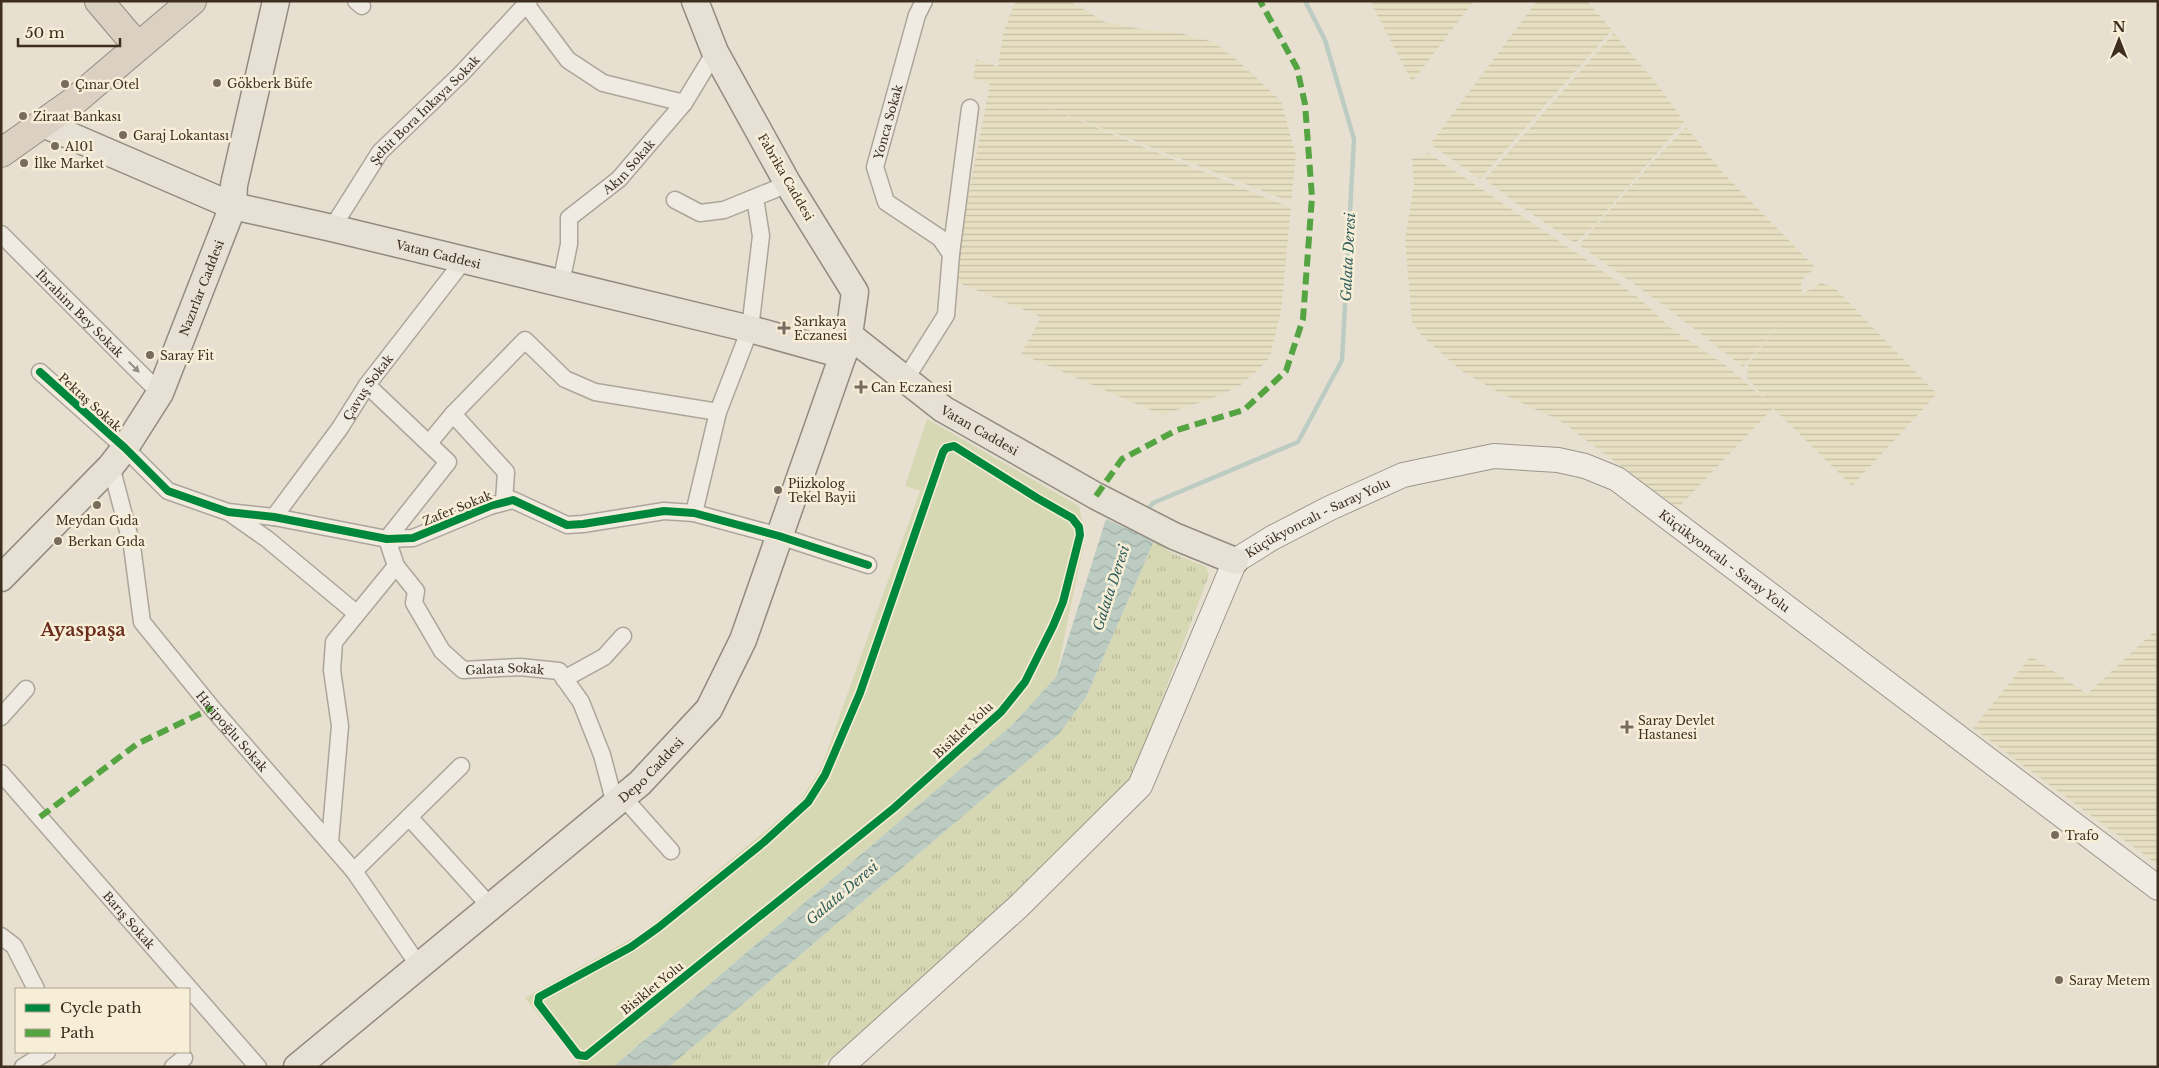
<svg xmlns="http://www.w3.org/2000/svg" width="2159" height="1068" viewBox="0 0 2159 1068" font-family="'Libre Baskerville',serif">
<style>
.farmland{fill:url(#farmland-rules)}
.grass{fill:url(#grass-tufts)}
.green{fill:#d6d7b3}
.water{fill:url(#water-waves)}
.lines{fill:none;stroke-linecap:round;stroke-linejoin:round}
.stream{stroke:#bcccc2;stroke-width:4.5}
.street-casing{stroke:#ada599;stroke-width:19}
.secondary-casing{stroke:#9c958a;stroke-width:26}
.primary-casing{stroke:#928b80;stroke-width:29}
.highway-casing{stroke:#928b80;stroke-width:30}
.street{stroke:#efebe3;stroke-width:16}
.secondary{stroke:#efebe3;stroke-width:24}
.primary{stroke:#e6e1d4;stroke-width:26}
.highway{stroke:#dad1c2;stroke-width:28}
.quiet{stroke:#54a441;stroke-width:6;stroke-dasharray:12 6;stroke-linecap:butt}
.cycleway-casing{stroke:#f7eed8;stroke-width:11}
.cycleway{stroke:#00873e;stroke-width:8}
.oneway{fill:#968c82}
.poi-dot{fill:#786c5e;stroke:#f7eed8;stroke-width:2}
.labels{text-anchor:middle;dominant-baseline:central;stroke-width:5;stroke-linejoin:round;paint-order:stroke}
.poi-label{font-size:12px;fill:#3d2e20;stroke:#f7eed8;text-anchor:start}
.street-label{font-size:12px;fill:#3d2e20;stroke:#f7eed8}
.water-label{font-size:14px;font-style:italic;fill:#2f5d5a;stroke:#f7eed8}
.district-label{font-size:18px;font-weight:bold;fill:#6b2e1e;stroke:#f7eed8}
</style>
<defs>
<pattern id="farmland-rules" width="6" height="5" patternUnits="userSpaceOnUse" patternTransform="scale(1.25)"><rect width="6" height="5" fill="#e6dfc2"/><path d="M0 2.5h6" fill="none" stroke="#c6c0a6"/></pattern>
<pattern id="grass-tufts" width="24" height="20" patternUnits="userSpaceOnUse" patternTransform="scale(1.25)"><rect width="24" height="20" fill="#d6d7b3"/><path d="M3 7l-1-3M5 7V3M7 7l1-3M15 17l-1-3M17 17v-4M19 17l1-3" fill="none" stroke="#b9b99a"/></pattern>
<pattern id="water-waves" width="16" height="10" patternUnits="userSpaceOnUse" patternTransform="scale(1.25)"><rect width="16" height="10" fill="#bcccc2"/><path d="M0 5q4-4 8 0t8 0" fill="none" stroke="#a2b0a6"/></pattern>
</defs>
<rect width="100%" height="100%" fill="#e7e0d1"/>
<path class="farmland" d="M1016,1H1070L1105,22L1146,30L1180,33L1213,42L1237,60L1281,101L1296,155L1291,202L1035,102L1291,208L1281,311L1270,357L1258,370L1238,387L1210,399L1162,415L1021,354L1041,317L952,280L990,84L973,78L976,59L998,67L1003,33Z
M1370,1H1474L1412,82Z
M1537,1H1587L1612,30L1480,179L1430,144Z
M1614,33L1664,93L1684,122L1593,227L1575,243L1517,204L1485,179Z
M1686,127L1725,175L1815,267L1801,281L1802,294L1821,283L1834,287L1937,394L1852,486L1773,408L1678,508L1559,420L1502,394L1463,372L1421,335L1412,322L1405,239L1414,184L1412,159L1428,153L1596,266L1641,300L1672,329L1728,367L1769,403L1747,378L1748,364L1779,324L1743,367L1662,304L1579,245L1657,157Z
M2158,628V865L1973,728L2031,656L2087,694Z"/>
<path class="grass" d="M1154,541L1174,554L1206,567L1209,575L1129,786L905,998L819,1067H669L1059,734L1086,697Z"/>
<path class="green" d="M927,419L1079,506L1085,538L1056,677L1012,725L613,1067H582L525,998L643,932L799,803L821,768L920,491L905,486Z"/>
<path class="water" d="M1106,519L1154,541L1086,697L1059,734L669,1067H613L1012,725L1056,677Z"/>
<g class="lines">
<path class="stream" d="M1145,513L1153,503L1298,442L1342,360L1354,139L1325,40L1305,1"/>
<g class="street-casing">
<g id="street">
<path d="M356,1L362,6"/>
<path d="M526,4L568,60L603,83L684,103"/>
<path d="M675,200L700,213L724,210L788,184"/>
<path id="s1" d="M332,228L380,152L462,73L529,1"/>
<path id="s2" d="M1,234L160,393"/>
<path d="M951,254L970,108"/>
<path id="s3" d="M561,283L569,244V218L619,179L684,103L715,52"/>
<path d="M40,372L125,448L168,491L228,512L274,517L387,539L413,538L490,506L513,500L567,525L583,524L664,511L694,513L779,536L868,565"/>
<path id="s4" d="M905,380L946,315L951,254L940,238L886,202L875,167L917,15L924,1"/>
<path d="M453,414L506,472L504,502"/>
<path d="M429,443L453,414L525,340L565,379L595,392L718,412"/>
<path id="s5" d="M111,466L132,546L142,622L212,708L354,871L419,966"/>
<path d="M230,513L267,539L356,613"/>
<path d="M694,513L718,412L750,329L761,236L755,198"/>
<path id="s6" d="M274,517L340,428L367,385L464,260"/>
<path id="s7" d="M396,566L416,591L414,603L442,651L463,670L520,667L559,671L581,702L602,755L615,804"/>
<path d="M564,679L604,657L623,636"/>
<path d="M1,717L26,689"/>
<path id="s8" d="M1,773L258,1067"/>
<path d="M623,797L671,851"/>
<path d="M409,817L490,906"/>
<path d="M330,842L340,726L332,670L334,642L396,566L387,539L448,462L367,385"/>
<path d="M354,871L461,766"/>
<path d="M1,936L14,946L36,989"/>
<path d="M23,1067L47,1052"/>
<path d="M173,1067L184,1058"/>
</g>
</g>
<g class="secondary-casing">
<g id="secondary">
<path id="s9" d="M841,1067L1019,906L1140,786L1235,561L1272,538L1330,508L1403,475L1494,456L1558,460L1585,466L1617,479L2158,888"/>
</g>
</g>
<g class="primary-casing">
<g id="primary">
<path id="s10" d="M43,124L233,206L332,228L750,329L843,355"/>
<path id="s11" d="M849,335L943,409L1096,496L1174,536L1235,561"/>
<path id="s12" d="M1,578L111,466L125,448L160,393L233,206L234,185L276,1"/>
<path id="s13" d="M297,1067L640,783L709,709L743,640L843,355L849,335L855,292L788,184L715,52L695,1"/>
</g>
</g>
<g class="highway-casing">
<path id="highway" d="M99,1L138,47
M1,153L73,102L192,1"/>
</g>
<use href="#street" class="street"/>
<use href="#secondary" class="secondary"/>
<use href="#primary" class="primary"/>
<use href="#highway" class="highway"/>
<path class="quiet" d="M1096,496L1122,459L1177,430L1244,410L1286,371L1303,319L1312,197L1305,104L1297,68L1260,1
M40,817L137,744L212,708"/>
<g class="cycleway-casing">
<path id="cycleway" d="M40,372L125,448L168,491L228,512L274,517L387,539L413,538L490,506L513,500L567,525L583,524L664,511L694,513L779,536L868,565
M954,446L1037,498L1072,518L1079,527L1080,535L1063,602L1053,626L1025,682L1001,712L894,808L586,1056L578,1055L538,1003L539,997L631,947L659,927L764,842L808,802L825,775L860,693L943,452L946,448Z"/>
</g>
<use href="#cycleway" class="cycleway"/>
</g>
<defs><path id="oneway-solid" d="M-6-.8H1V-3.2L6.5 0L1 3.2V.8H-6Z" transform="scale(1.25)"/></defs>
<use class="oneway" href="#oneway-solid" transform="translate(134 367) rotate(45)"/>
<g class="poi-dot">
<circle cx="217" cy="83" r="5"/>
<circle cx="65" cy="84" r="5"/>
<circle cx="23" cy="116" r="5"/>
<circle cx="123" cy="135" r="5"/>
<circle cx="55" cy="146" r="5"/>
<circle cx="24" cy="163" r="5"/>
<path d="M781.5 320.5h5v5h5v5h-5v5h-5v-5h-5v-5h5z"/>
<circle cx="150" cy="355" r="5"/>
<path d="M858.5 379.5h5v5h5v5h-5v5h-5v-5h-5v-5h5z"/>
<circle cx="778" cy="490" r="5"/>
<circle cx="97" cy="505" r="5"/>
<circle cx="58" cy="541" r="5"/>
<path d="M1624.5 719.5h5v5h5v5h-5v5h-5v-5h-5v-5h5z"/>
<circle cx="2055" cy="835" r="5"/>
<circle cx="2059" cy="980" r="5"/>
</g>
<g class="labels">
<g class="poi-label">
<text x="227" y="83">Gökberk Büfe</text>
<text x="75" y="84">Çınar Otel</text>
<text x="33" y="116">Ziraat Bankası</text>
<text x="133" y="135">Garaj Lokantası</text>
<text x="65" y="146">A101</text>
<text x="34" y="163">İlke Market</text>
<text x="794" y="321">Sarıkaya<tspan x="794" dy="14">Eczanesi</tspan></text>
<text x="160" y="355">Saray Fit</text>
<text x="871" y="387">Can Eczanesi</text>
<text x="788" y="483">Piizkolog<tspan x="788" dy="14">Tekel Bayii</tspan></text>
<text x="97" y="520" text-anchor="middle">Meydan Gıda</text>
<text x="68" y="541">Berkan Gıda</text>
<text x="1638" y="720">Saray Devlet<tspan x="1638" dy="14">Hastanesi</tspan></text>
<text x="2065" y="835">Trafo</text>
<text x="2069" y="980">Saray Metem</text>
</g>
<g class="street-label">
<text stroke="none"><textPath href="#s1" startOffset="151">Şehit Bora İnkaya Sokak</textPath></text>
<text stroke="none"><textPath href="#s4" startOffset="306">Yonca Sokak</textPath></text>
<text stroke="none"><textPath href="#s3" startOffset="145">Akın Sokak</textPath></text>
<text transform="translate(786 177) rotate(60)">Fabrika Caddesi</text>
<text stroke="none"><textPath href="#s10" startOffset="418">Vatan Caddesi</textPath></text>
<text stroke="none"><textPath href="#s12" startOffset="358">Nazırlar Caddesi</textPath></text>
<text stroke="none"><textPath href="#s2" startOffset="112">İbrahim Bey Sokak</textPath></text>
<text stroke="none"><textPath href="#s6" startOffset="160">Çavuş Sokak</textPath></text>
<text transform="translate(90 402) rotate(42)">Pektaş Sokak</text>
<text stroke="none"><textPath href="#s11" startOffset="162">Vatan Caddesi</textPath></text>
<text transform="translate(457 508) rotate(-22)">Zafer Sokak</text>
<text stroke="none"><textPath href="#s9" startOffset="748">Küçükyoncalı - Saray Yolu</textPath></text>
<text stroke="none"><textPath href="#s9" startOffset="1198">Küçükyoncalı - Saray Yolu</textPath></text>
<text stroke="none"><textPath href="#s7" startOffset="170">Galata Sokak</textPath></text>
<text transform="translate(963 730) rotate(-43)">Bisiklet Yolu</text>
<text stroke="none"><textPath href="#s5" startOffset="301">Hatipoğlu Sokak</textPath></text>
<text stroke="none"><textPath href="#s13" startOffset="462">Depo Caddesi</textPath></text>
<text stroke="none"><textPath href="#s8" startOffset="195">Barış Sokak</textPath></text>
<text transform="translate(652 988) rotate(-39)">Bisiklet Yolu</text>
</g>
<g class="water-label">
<text transform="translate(1348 257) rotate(-87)">Galata Deresi</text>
<text transform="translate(1111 588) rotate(-72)">Galata Deresi</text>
<text transform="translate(842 893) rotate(-40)">Galata Deresi</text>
</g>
<g class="district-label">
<text x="83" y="630">Ayaspaşa</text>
</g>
</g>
<rect width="2159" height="1068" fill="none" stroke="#3d2e20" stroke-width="5"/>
<rect x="15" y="988" width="175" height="65" fill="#f7eed8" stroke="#ada18e"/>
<rect x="25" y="1004" width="25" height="8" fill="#00873e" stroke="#ada18e"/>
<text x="60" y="1013" font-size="15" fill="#3d2e20">Cycle path</text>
<rect x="25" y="1029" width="25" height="8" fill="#54a441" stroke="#ada18e"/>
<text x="60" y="1038" font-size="15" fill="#3d2e20">Path</text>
<g transform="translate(2119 40)" stroke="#f7eed8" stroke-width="4" paint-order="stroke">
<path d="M0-4L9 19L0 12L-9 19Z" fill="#3d2e20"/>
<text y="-8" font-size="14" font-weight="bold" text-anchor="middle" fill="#3d2e20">N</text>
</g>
<path d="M18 38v8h102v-8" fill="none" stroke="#3d2e20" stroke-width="2.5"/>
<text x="25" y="38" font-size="15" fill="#3d2e20" stroke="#f7eed8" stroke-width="4" paint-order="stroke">50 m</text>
</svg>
